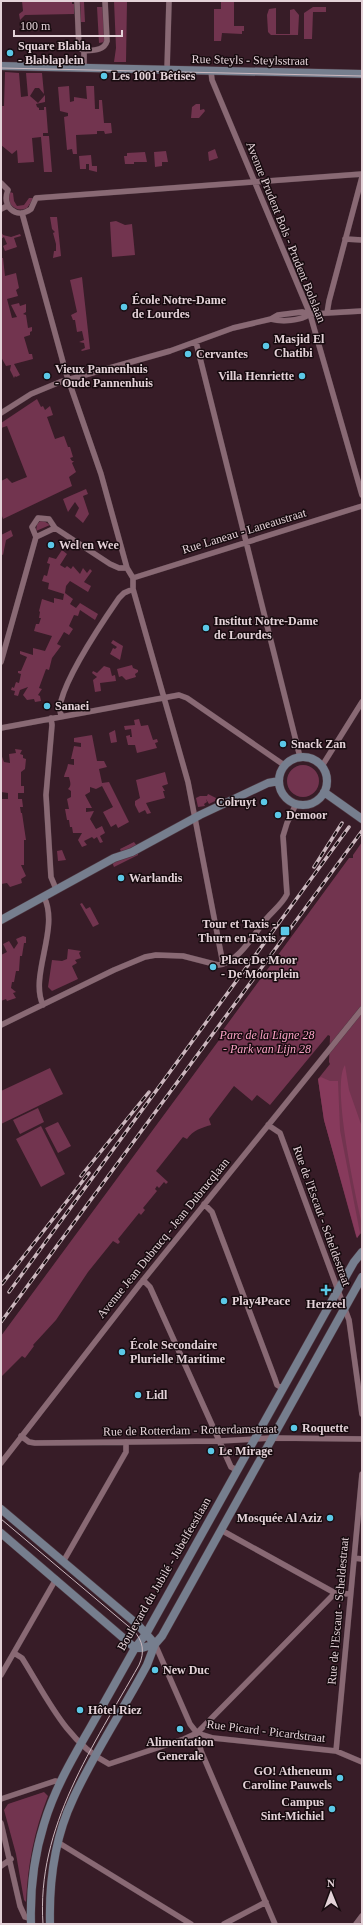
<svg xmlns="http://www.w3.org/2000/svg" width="363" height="1925" viewBox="0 0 363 1925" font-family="'Times New Roman',serif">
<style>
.green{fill:#72344f}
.forest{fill:#873a5c}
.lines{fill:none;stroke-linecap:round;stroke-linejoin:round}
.street-casing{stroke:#4d3740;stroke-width:6}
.secondary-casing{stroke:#4d3740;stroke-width:9}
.street{stroke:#896974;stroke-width:5.5}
.secondary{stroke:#767e8e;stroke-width:8}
.tram{stroke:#cbb7be;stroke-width:1}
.rail-casing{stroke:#cbb7be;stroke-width:3.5}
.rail{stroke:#170b0f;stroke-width:2;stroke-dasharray:6;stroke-linecap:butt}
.poi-dot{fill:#5bc8e7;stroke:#170b0f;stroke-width:1.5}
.labels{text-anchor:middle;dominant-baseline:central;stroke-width:3;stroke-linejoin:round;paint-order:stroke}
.poi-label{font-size:12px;font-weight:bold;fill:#e4d2d8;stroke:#170b0f;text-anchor:start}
.street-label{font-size:12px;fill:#e4d2d8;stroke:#170b0f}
.park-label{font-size:12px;font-style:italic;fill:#fda4c7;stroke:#170b0f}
</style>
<rect width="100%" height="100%" fill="#371c27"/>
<path class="green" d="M22,1H72V4H74V14L25,15L20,20L19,14L23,11Z
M114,1H127L126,62H114L116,48Z
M221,1H234V26H244V31H242V34L222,33L221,41H214V9H221Z
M261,1H326L322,2Z
M80,2H84L85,22H81Z
M97,7H103L105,42L99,43Z
M313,7H326V12H313L312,39H304V13Z
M276,8V34H290V10L294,9L299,15L298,35H271L268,32L267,15L269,9Z
M5,72L19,73L21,97L28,96L26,73H42L44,94L39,88H35L30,96L38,103L45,95V102L36,104L37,107L39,108V110H44V107H46L48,133H43V136H49L52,172H44L41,137L32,138L34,162L18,163L17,150L12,154L1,145V92L2,106H4Z
M69,86L70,102L74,101V97L87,99L86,86H94L95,109H99V100H102L104,123H111L112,133L105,134L104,131H97V134L76,135L77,154H73L72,149L67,150L64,117L68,116V113L60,111L58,87Z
M196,104H200V110L204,109L205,111L199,118H191L192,107Z
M215,149L218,158L209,161L208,152Z
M166,151L168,162H162V166L155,167L154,152Z
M145,152L147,162H134V164H125L124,156H127V153Z
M91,155L92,166H97V172L89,170V164H86V169H80L79,156Z
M10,192L13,193L14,201L17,206L24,205L29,198H34L27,208C18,212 14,208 8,202Z
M50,217H57L61,256L53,258L54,251H56V244L53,233L55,232L52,229Z
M116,221L125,225L132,224L135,255L112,257L110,222Z
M1,232L3,235L11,237L20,234L21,236L14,238L17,247L5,251L3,246L7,244L4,237L1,239Z
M1,258H3L5,276L16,273L19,288L16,290L18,296L7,299L12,318L17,317L11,305L19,303L20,306L26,304V312L23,314L26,315L28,328L32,327V331L30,332V335L24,337L29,354H32L33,359L14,364L20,375L16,377L15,376L14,378L10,370L11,365L6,366L1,357Z
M82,277L90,349L82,351L81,350L85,348L84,343L79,342L84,340L82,331L77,332L75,320H73L71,315L77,312L70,280Z
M37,399L41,407L43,406L45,410L50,406L53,415L47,417L55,439L64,436L68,447H70L73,457L70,458L72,461H74L72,463L76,472L69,477L72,486L3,519L1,513V481L7,478L12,483L27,477L7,426L1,428V423Z
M86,489L88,494L83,496L89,514L83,523L75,516L79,508L75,502L68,512L63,499Z
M40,521H44L50,525L36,531L37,524Z
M11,530L13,536L6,540L3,555L1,554V535Z
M62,550L67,554L60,565L65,568L67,566L71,569L73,566L80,574L83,568L87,573L90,569L92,571L84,582L91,586L88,592L70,581L66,586L65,593L73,599L70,604L76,608L80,603L98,614L95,620L80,610L78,616L74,615L69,626L73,629L69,635L64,632L57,644L61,646L52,658L49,670L46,669L39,688L42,689L38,695L40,696L41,701L35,702L34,699L27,700L23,695L28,687L20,690L18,696L14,695L15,691L11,690L12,687L14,688L16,682L19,683L21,674L18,673V671H21L27,657L20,654V651L33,655V648L45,651L52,636L34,631L36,624H39L41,618H39L40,612L39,611L42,599L54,603V598L63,600L64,594L48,589L49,583L42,581L44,575L47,576L50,564L47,563L49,557L56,559Z
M113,640L123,646L120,660L110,654L113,648L115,649L117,647L111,643Z
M132,665L133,668L138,670V672L135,674L136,677L126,680L122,676L119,677L117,669Z
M104,666L110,668L112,676L115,675L116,681L100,683L101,691L95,692L93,680L97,677L92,673L93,671L97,673Z
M139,719L141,726L148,725L153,740L157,739L158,742L155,743L157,748L137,753L135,745H128L126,736L130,735V737H132L131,729L125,730L124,726L135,725L134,720Z
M115,730L117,742L111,743L109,733Z
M92,735L97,761H104L107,767L99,769L102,783L109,782L129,822L118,828L116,824L111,827L103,812L113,807L102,786L96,789L90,787V792L85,795L92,808H86V812L94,811L90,819L96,829L102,826L105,833L100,836L103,842L100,843L97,837L94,839L92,837L84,841L87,845L82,847L78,840L82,833H73L72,827H70L69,820H67L65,809H69L67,799L71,797V791L68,789C72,785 70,782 69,777H64C65,772 67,770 68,764L74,765V759H71L74,746L81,747V743L74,742V738Z
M15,749L22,750L20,754L23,755V758L26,759L25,769L21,772V786H24V793H18V799H22L23,807H20L21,813H22L26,840H24V865H21L26,876L21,879L22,883L10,887L7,883L1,884V799H8V793L1,792V754L4,762L10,763L9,754L16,753Z
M287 781a16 16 0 1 1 32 0a16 16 0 1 1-32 0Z
M165,772L168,784L162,786L165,791H163L165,798L146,803L151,813L147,814L145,810L139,813L135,805V801L140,798L136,780Z
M208,794L216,798L215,801L209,804L206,799L207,802L204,804L205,806L198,807L196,798L200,796H207Z
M134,842L137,846L121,852L120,849Z
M362,842V1232L357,1238L356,1236L324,1120L318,1079L330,1064L329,1062L330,1036L328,1035L270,1105L257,1095L252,1101L234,1086L209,1119L211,1125C201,1128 193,1130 187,1139L183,1137L156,1171L168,1182L166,1184L164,1182L159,1188L157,1186L155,1189L157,1191L143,1208L145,1210L141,1215L139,1213L118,1239L120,1242L118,1244L113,1241L88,1272L56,1320L33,1345L34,1346L25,1358L22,1356L1,1377V1336L225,1032L223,1030L349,858H353V855Z
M62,850L66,860L58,861L57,851Z
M138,853V855L114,867L112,862Z
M82,903L86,909L90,907L99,924L93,927L80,904Z
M23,936L26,937V943H24L22,956H20L19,971H16L14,982H12L11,988L16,992L13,993L16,998L7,1001L6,999L1,1001V955L7,952L3,944L9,941L14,949L18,943L16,939Z
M68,949L81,951L79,953L81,958L75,960L77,963L72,966L78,979L52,991L48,987L52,960L62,961L67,959Z
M50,1068L63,1094L1,1124V1091Z
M38,1108L44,1122L20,1134L13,1120Z
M58,1122L71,1146L58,1153L45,1128Z
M41,1126L65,1174L41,1187L16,1139Z
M44,1792L48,1796C34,1832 28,1863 26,1902L24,1900L16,1854L4,1810L8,1804Z"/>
<path class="forest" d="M345,1065L349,1090L362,1127V1224C356,1197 331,1085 345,1065Z
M321,1077L330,1081H338L340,1130L360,1233L357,1238L324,1120L318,1079Z"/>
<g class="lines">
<g class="street-casing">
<path id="street" d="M77,1L79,48L84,51C93,50 104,51 107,41L105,1
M84,51V68
M167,70L169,1
M211,71L212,80L310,314L362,495
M1,183L8,190C1,206 16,220 31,209L36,198L362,174
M1,209L7,206
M22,213L66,373L101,474L127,568L133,578V589L188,782L223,964
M345,239L362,240
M327,313L329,301L362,177
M271,319C282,322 300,321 310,314
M196,342L300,757
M1,413L31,394L60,382L170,351L233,328L271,319L278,315L302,312L310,314L362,311
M55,528L110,564L119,568H127
M36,537L32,527L38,518L49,519L55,528
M36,537L55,528
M133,578L362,506
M1,662L36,537
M61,716C60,711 59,706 61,701C69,671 101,624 119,598L124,593L133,589
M51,718L52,725L46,795L51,877L56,889
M1,728L179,695L187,698L284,765
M322,766L362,702
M43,1005C29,976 60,928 44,897
M1,1025L114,970L145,957L156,955L183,956L218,965C238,964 256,931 267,918C274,910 283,903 287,894L283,836L287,823L296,804
M268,1125L280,1133L349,1320L362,1414
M204,1204L212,1212L275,1379L277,1385L282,1388
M143,1280L150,1287L231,1467L237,1470
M21,1436L29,1442L35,1443L220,1441L272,1438L362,1439
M1,1463L140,1284L362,1009
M221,1530L335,1593L350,1594
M354,1558L362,1559
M63,1562L126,1452V1442
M155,1644L190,1724L197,1733L201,1751L275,1924
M14,1653L22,1658C46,1696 67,1743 109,1764L184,1739L197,1733L335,1593
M1,1675L56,1579
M197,1733L213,1738L336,1751L362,1762
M336,1751L362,1474
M1,1799L55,1781L61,1782
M1,1823L20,1906L25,1917L31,1919
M59,1843L191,1924
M1,1866L11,1859
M224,1924L266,1902
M356,1924L362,1916"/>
</g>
<g class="secondary-casing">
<path id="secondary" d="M1,66L362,74
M279 781a24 24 0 1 1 48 0a24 24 0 1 1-48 0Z
M324,792L362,819
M1,920L114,858L132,852L200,815L268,783L279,781
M1,1509L138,1625L155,1644
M1,1533L135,1648H142L155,1644
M31,1924C30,1891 34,1856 44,1824C54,1790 72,1759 90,1728C105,1701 120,1675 135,1648L146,1634L334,1297L354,1262L362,1252
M50,1924C49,1883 55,1837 73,1799C94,1753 123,1710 147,1665L155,1644L162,1636L362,1277"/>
</g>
<use href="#street" class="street"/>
<use href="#secondary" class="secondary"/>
<path class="tram" d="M1,68L362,76
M1,1519L134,1631C143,1641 145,1652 139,1665C94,1745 36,1827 43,1924"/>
<g class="rail-casing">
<path id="rail" d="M314,867L342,823
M81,1176L149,1092
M2,1284L89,1173
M9,1292L349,827
M1,1322L362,831"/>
</g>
<use href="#rail" class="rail"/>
</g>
<g class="poi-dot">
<circle cx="10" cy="53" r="4"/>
<circle cx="104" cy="76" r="4"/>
<circle cx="124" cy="307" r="4"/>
<circle cx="266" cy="346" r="4"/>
<circle cx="188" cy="354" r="4"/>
<circle cx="47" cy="376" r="4"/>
<circle cx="302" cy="376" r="4"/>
<circle cx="51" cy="545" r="4"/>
<circle cx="206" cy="628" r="4"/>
<circle cx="47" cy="706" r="4"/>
<circle cx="283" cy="744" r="4"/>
<circle cx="264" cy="802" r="4"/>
<circle cx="278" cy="815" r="4"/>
<circle cx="121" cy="878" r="4"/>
<rect x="280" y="926" width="10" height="10" rx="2"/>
<circle cx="213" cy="967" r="4"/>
<path d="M324 1284h4v4h4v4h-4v4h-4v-4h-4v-4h4z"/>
<circle cx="224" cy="1301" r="4"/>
<circle cx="122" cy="1352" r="4"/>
<circle cx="138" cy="1395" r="4"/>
<circle cx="294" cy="1428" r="4"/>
<circle cx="211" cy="1451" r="4"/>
<circle cx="330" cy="1518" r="4"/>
<circle cx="155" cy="1670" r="4"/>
<circle cx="80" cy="1710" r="4"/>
<circle cx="180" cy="1729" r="4"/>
<circle cx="340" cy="1778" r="4"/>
<circle cx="332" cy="1809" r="4"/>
</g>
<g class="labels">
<g class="poi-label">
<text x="18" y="46">Square Blabla<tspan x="18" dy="14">- Blablaplein</tspan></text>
<text x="112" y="76">Les 1001 Bêtises</text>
<text x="132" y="300">École Notre-Dame<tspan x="132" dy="14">de Lourdes</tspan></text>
<text x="274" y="339">Masjid El<tspan x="274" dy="14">Chatibi</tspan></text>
<text x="196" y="354">Cervantes</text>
<text x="55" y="369">Vieux Pannenhuis<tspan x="55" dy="14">- Oude Pannenhuis</tspan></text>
<text x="294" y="376" text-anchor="end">Villa Henriette</text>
<text x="59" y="545">Wel en Wee</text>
<text x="214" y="621">Institut Notre-Dame<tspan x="214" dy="14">de Lourdes</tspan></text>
<text x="55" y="706">Sanaei</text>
<text x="291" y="744">Snack Zan</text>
<text x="256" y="802" text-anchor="end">Colruyt</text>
<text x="286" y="815">Demoor</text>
<text x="129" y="878">Warlandis</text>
<text x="276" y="924" text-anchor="end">Tour et Taxis -<tspan x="276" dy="14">Thurn en Taxis</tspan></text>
<text x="221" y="960">Place De Moor<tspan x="221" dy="14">- De Moorplein</tspan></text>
<text x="232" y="1301">Play4Peace</text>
<text x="326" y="1304" text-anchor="middle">Herzeel</text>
<text x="130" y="1345">École Secondaire<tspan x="130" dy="14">Plurielle Maritime</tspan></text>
<text x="146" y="1395">Lidl</text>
<text x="302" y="1428">Roquette</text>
<text x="219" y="1451">Le Mirage</text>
<text x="322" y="1518" text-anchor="end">Mosquée Al Aziz</text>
<text x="163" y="1670">New Duc</text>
<text x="88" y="1710">Hôtel Riez</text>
<text x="180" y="1742" text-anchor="middle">Alimentation<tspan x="180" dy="14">Generale</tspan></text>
<text x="332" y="1771" text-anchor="end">GO! Atheneum<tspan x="332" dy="14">Caroline Pauwels</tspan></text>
<text x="324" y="1802" text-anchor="end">Campus<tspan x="324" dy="14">Sint-Michiel</tspan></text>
</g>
<g class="street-label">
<text transform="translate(250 60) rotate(1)">Rue Steyls - Steylsstraat</text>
<text transform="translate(286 232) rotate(68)">Avenue Prudent Bols - Prudent Bolslaan</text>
<text transform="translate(244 531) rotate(-17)">Rue Laneau - Laneaustraat</text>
<text transform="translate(322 1216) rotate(70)">Rue de l'Escaut - Scheldestraat</text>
<text transform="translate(163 1238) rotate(-51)">Avenue Jean Dubrucq - Jean Dubrucqlaan</text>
<text transform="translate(190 1430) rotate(-1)">Rue de Rotterdam - Rotterdamstraat</text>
<text transform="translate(164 1574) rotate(-60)">Boulevard du Jubilé - Jubelfeestlaan</text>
<text transform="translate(338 1611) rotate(-85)">Rue de l'Escaut - Scheldestraat</text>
<text transform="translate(266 1731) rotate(7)">Rue Picard - Picardstraat</text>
</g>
<g class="park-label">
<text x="267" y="1035">Parc de la Ligne 28<tspan x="267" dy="14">- Park van Lijn 28</tspan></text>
</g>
</g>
<rect width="363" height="1925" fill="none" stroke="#e4d2d8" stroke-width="4"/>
<g transform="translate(331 1893) rotate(359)" stroke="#170b0f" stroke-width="3" paint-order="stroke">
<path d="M0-3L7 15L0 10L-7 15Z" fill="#e4d2d8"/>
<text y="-6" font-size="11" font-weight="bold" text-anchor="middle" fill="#e4d2d8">N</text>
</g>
<path d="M14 30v6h108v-6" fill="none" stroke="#e4d2d8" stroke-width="2"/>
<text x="20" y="30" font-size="12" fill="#e4d2d8" stroke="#170b0f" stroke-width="3" paint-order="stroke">100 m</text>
</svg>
